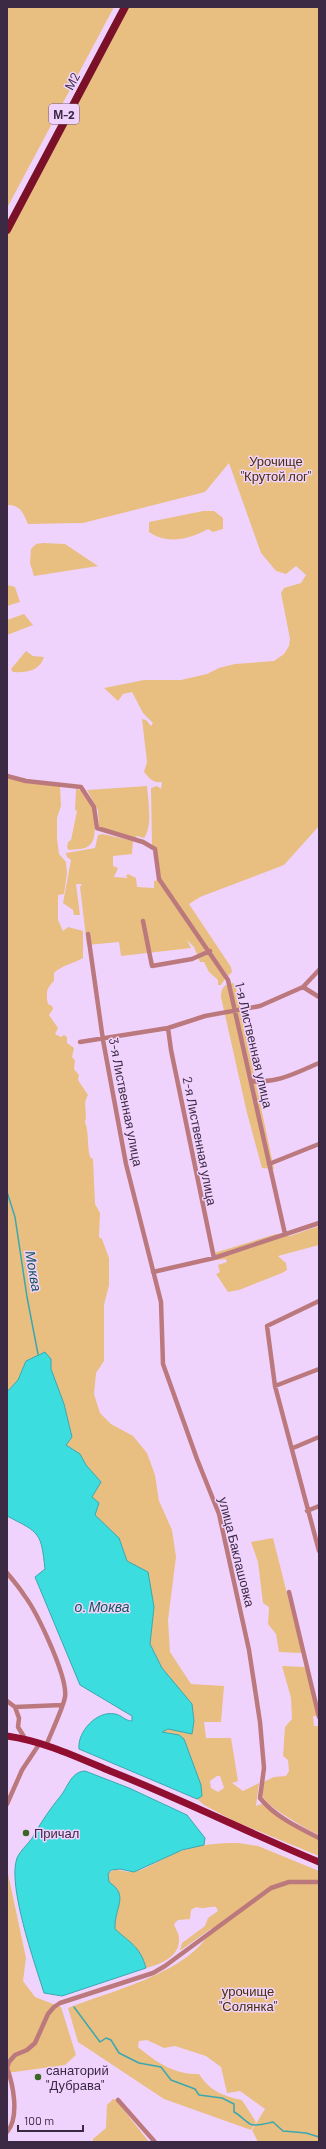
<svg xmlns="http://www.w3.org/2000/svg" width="326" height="2149" viewBox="0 0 326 2149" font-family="Barlow,sans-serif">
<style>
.green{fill:#e8be81;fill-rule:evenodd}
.water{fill:#3bddde;stroke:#3ba7b0}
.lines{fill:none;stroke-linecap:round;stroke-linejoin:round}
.stream{stroke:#3ba7b0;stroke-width:1.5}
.minor{stroke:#bc797d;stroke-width:4.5}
.primary{stroke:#900e2f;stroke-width:7}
.trunk{stroke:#7a1129;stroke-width:8}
.poi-dot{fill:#3c6623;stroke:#f0d3fd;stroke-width:1.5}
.labels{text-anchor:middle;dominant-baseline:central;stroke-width:3;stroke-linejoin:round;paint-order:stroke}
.shield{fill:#f0d3fd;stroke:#725c7c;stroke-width:1}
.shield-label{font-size:12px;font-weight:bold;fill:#3c2944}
.street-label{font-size:13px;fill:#3c2944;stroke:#f0d3fd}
.park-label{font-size:13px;fill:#483008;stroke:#f0d3fd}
.poi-label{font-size:13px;fill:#3c2944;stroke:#f0d3fd;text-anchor:start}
.water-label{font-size:14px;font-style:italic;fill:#155657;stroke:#f0d3fd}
</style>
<rect width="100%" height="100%" fill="#f0d3fd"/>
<path class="green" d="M7,7H114L7,208Z
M127,7H319V826L284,865L200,897L189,904L231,967L232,972L228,976L161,880L156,849L152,845L151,788L157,786L161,789L162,782C153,783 150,779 144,772L147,762L142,719L146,720L151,726L153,723L143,713L132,692L123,694L118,701L104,688L144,680H181L207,674L219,668L235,664L274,661L284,654L289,646L290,639L281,593L284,588L301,583L306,575L296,566L286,574L276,571L261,553L229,463L205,492L83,523L28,524C23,513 21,505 7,505V234Z
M203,511H214L223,518V529L213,532L208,529C189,539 168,545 149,532V522Z
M43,543L65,544L98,566L34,576L30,563L31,549L36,544Z
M7,585L15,587L20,602L7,606Z
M24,614L33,625L7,635V620Z
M26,651L33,656L44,657C40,671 26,673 13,672L11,669Z
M7,778L26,783L60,786L61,806L57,818V838L59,854L66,862L67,873L64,894L58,895V920L63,931L68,927L83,931V958C73,964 62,965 54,973V981C46,988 46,994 48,1004L52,1006L53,1009L49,1015L58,1028L55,1034L61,1037L64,1035L67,1037V1043L74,1048L72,1057L75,1060L74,1069L79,1075L78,1080L88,1095C82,1104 88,1112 85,1122C89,1132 87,1145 90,1157L93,1159L95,1204L100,1213L99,1237L102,1239L109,1258V1285L104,1305V1361L96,1373L94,1394L100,1413L111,1424L133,1436L147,1453L155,1475L159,1501L172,1530L176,1557L168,1620L170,1652L191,1684L224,1686L221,1722H204L206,1738H231L238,1781L232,1783L243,1791L259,1783L256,1806L261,1804L319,1840V1856L234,1821L204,1805L197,1799L202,1796C200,1772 182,1753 170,1733L162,1732L168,1729L192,1733L194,1721L192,1704L162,1668L150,1644L154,1607L127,1561L119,1538L95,1515L92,1497L101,1482L86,1465L80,1454L66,1445L72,1437L64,1404L51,1369V1359L26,1361L18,1380L7,1392ZM217,1776H220L224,1788L218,1792L211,1788L210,1781Z
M147,786C148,800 153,827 144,838L137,836L134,838L99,827L98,810L87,790Z
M76,789L81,790C85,795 91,802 93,809C95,817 97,839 90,845C85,850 75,849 69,850L67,848L68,842L71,840L77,811L75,810Z
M103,834L133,841L132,854L113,856V866L118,868L114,877L128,878L126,876L128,874L136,878L137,887L154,888V881L158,880L226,977L221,985H218V980L209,972L204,962H200L194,947L187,940L191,948L121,956L119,942L87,945L80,887L82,884H76L80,915H74L73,910L63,903L71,860L67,857L66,853L95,848L98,835Z
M233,983L236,988L274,1169L262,1168L247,1113L221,997C221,988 224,984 233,983Z
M319,1226V1245L278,1256L286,1263L287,1270L282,1273L239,1290L228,1292L216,1274L220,1272L218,1265L227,1262L226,1259L215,1260L214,1253L276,1234L290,1236Z
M273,1538L302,1653L279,1652L276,1634L268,1624L269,1607L263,1603L258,1562L251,1542Z
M282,1666L305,1667L317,1716H313L314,1726H319V1835C308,1830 266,1806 263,1797C261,1792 263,1786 263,1782L274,1777L286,1776L289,1771L288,1760L283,1756L285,1727L292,1719L291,1698Z
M239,1843L258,1846L319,1871V2142H258L252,2130L265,2109L240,2091L227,2093L221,2067L206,2056L175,2046L164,2048L147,2040L139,2041L138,2047C156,2062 175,2075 199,2074C210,2091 223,2096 242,2100L256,2122L251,2130L164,2099L78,2042L68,2008C111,1991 192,1972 212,1928L181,1950H180L182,1943L205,1926L208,1918L218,1911L216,1907C208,1906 205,1910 196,1907L191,1910L190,1919L178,1920L174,1924C175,1929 179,1933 179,1938C180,1957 161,1964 146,1968C140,1947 129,1942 115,1929C114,1908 129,1895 109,1882L108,1874C116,1865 123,1873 133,1872C149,1869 165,1856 181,1851C199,1844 219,1843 239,1843Z
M7,1869L26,1958L23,1981L35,1997L61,2007L76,2055L65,2065L7,2073Z
M113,2099L116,2100L149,2142H93V2139L106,2128L107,2105Z"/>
<path class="water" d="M45,1352L51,1359V1369L64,1404L72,1437L66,1445L80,1454L86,1465L101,1482L92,1497L99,1503L95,1515L119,1538L127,1561L148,1572L154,1607L150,1644L162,1668L192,1704L194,1721L192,1734L168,1729L162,1732L179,1735L184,1739L201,1785L202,1796L197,1799L79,1749C77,1732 97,1710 115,1714C122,1715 125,1721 132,1721V1716L80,1685L35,1577L45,1569C41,1532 40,1533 7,1516V1392L18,1380L26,1361Z
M85,1771L129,1788L187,1815L205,1838L204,1845L182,1850L134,1872L120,1869L111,1870L108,1874L109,1882C130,1896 114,1907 115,1929C130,1943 140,1946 146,1968L62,1996L44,1993C35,1964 7,1885 17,1858C21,1849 31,1842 35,1833C42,1821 50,1809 59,1798C68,1788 70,1772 85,1771Z"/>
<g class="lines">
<path class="stream" d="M7,1192L15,1217L27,1297L38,1354
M74,2007L100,2042L106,2038L111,2040L119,2053L139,2063L161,2067L171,2080L195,2089L199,2095L222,2098L234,2104V2112C240,2115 245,2121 250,2124C257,2127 267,2123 273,2122L283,2131L306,2133L319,2137"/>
<path class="minor" d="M7,776L26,781L81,787L94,807L97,828L143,842L155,849L159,879L228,980L285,1234
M143,921L152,966L192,959L210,951
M88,934L103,1040L126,1164L161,1302L163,1364L197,1459L219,1514L249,1650L260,1722L264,1768L260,1798C274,1816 299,1828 319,1838
M303,987L319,997
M168,1028L171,1050L214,1258
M80,1042L168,1028L205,1016L260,1006L303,987L319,970
M251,1081C276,1084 296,1073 319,1063
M269,1164L319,1144
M153,1272L214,1258L319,1223
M319,1301L267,1326L275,1386L319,1551
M275,1386L319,1369
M293,1448L319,1437
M307,1511L319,1506
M7,1573C13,1580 19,1587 24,1595C37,1612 68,1677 65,1697C63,1708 51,1733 46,1746
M289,1592L319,1717
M7,1701L15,1707L19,1718L18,1727L26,1740
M15,1707L62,1705
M7,1804L22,1770L40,1743
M7,2068L9,2062L15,2055L27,2050L35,2043L48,2014L54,2007L60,2003L153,1973L165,1966L271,1888L289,1882H319
M7,2068C13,2084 20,2117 7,2132
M118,2100L155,2142"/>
<path class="primary" d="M7,1736C43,1741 77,1757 110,1771C181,1799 249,1833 319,1862"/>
<path class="trunk" d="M7,230L125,7"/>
</g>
<g class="poi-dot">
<circle cx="26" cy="1833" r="4"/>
<circle cx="38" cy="2077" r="4"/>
</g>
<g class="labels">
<rect class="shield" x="49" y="104" width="30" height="20" rx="3"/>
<g class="shield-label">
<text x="64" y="114">М-2</text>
</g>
<g class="street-label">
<text transform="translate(72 81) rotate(-62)">М2</text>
<text transform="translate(254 1045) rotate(77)">1-я Лиственная улица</text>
<text transform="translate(126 1102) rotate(79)">3-я Лиственная улица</text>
<text transform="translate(200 1141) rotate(79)">2-я Лиственная улица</text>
<text transform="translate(237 1552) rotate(76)">улица Баклашовка</text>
</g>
<g class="park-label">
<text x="276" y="461">Урочище<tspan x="276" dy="15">"Крутой лог"</tspan></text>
<text x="248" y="1991">урочище<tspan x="248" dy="15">"Солянка"</tspan></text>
</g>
<g class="poi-label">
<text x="34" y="1833">Причал</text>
<text x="46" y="2070">санаторий<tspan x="46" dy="15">"Дубрава"</tspan></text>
</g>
<g class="water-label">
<text transform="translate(34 1271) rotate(80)">Моква</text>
<text x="102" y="1606">о. Моква</text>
</g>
</g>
<rect width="326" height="2149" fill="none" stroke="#3c2944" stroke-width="16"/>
<path d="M18 2125v6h65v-6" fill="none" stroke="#3c2944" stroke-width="2"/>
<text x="24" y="2125" font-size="12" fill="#3c2944" stroke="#f0d3fd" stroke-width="3" paint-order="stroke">100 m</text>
</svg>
